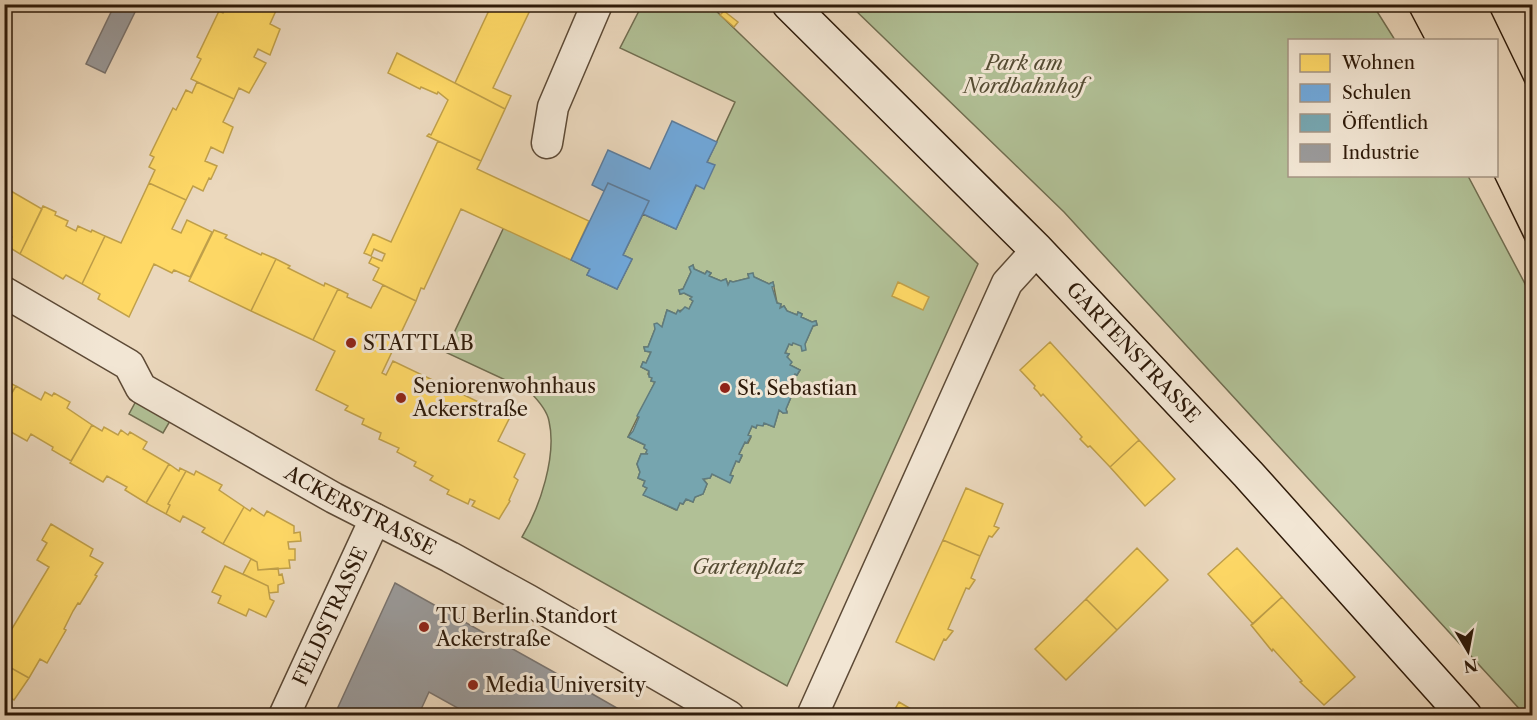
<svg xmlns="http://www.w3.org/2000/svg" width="1537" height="720" viewBox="0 0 1537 720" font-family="'Libre Caslon Text',serif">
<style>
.green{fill:#b1c096;stroke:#706d50;stroke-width:1.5;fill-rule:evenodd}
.homes{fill:#ffd966;stroke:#c0a04a;stroke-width:1.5}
.schools{fill:#6fa8dc;stroke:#5c7d9d;stroke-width:1.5}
.public{fill:#76a5af;stroke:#607b7d;stroke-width:1.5}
.industry{fill:#999;stroke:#79736e;stroke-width:1.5}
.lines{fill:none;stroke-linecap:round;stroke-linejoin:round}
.street-casing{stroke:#5d4a36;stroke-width:33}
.secondary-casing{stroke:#2e1a09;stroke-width:36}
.street{stroke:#f2e6d4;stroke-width:30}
.secondary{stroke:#f2e6d4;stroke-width:33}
.tram{stroke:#2e1a09;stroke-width:1.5}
.poi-dot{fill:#8f2418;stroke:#f2e6d4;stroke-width:2}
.labels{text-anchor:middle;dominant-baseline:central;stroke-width:6;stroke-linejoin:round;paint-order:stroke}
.park-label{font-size:20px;font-style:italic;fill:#554c33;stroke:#f2e6d4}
.poi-label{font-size:20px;fill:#2e1a09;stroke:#f2e6d4;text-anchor:start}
.street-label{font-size:20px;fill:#2e1a09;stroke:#f2e6d4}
</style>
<rect width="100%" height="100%" fill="#ebd8bd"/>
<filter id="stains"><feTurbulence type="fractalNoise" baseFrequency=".00333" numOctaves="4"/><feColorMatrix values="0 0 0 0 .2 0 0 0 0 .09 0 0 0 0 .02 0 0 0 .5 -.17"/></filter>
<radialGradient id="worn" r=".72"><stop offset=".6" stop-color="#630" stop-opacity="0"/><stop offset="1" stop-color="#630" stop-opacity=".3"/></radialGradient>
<path class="green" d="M642,5H710L978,264L787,686L522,537C540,507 557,456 549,421C547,410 537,399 529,391L445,352L504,227L590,269L587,275L617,289L632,259L623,255L643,214L676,229L735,102L620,48ZM693,265L694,269L705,274L707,271L711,273L709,276L721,281L726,279L728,285L730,281L733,282L749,278L748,274L769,284L773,282L777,303L781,304L780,308L784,306L787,311L797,315L798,312L802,314L801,317L812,322L816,321L817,325L813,326L805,344L793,343L792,345L789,344L785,353L789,354L787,357L791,362L790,365L800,370L797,375L795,374L790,384L797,385L798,389L794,390L786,409L787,412L783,413L779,410L774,427L764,423L763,425H757L756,428L752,426L748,435L751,437L748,443L745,442L739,454L742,456L739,462L736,461L730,475L733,476L730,482L712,474L710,478L703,479L707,484L703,494L695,497L693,502L686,499L683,504L680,503L676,510L644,495L647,488L643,486L645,481L638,478L640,472L637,464L641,454H648L646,453L647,450L644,448L645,445L628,437L655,382L651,381L652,378L648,374L649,371L641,367L643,362L646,363L651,352L645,351L644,347H648L655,329L662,327L667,310L676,314L678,311L689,309L693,301L690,299L692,297L684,293L680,294L679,290L683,289L691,272L690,267Z
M850,5H1373L1395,40H1290V176H1468L1532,297V715H1525L1064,212Z
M136,401L170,421L163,433L129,414Z"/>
<path class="homes" d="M227,4H279L270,24L280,29L270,55L258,49L254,57L266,63L249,93L239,88L234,99L191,79L201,59L197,57L219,11L223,13Z
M492,4H533L493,88L511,96L505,109L455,83Z
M724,11L738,22L734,27L720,15Z
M397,53L505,109L481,161L427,136L429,134L431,135L448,100L438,92L437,94L421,87L420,89L388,73Z
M197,82L234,99L223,122L233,127L223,153L211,147L205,161L217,166L211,179L209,178L203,191L193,186L186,200L149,183L155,170L149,167L154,157L150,155L173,108L176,110L186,90L192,93Z
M438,141L481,161L477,169L589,221L571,260L461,209L424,289L421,288L416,301L373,280L379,268L369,263L372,257L382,261L385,254L374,249L371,256L364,253L373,234L391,242Z
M149,183L186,200L172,229L181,233L187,220L212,232L190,277L174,270L172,273L154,264L129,317L98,299L100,294L82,284L105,236L121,243Z
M4,187L42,209L20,254L7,246L12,237L4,232Z
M43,206L56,212L55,215L68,221L66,226L76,231L78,226L91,232L92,230L105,236L82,284L66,275L63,279L20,254Z
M214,230L227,235L225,238L261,255L262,253L276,259L251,311L189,281Z
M276,259L290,266L288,268L324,286L325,283L338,289L313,340L251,311Z
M898,282L929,297L923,310L892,296Z
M383,285L416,301L382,373L386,375L393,361L510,417L498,441L525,454L514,477L518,480L509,500L510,501L499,519L472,506L475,501L470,499L468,504L447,494L449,490L430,480L433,476L414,466L416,462L397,452L399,448L379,439L381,433L362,424L364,419L345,410L348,406L316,390L335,351L313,340L338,289L348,294L347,297L371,308Z
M1050,342L1139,440L1110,467L1090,446L1088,447L1080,439L1082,437L1043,394L1041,396L1038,392L1034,388L1035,386L1020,370Z
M4,380L16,386L4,406Z
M16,386L41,400L45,392L52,396L54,393L70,402L67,408L92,425L71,461L52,450L53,447L31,434L27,441L4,428V406Z
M92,425L102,431L104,427L118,435L121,430L128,435L130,432L147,442L143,449L169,464L146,503L125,490L127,487L107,476L103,482L70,463Z
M1139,440L1175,479L1145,506L1110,467Z
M169,464L179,471L180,468L186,471L168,504L170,505L166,514L146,503Z
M186,471L194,475L196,471L222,485L219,490L244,507L223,544L202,532L205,528L183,516L180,522L166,514L170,505L168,504Z
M966,488L1003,504L994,526L999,528L992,537L989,536L980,556L943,540Z
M244,507L250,511L252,508L264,516L267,511L294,526V533L300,532L301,541L288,542L289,549H295V560H289L290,568L258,570L257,562L223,544Z
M51,524L93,549L90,556L103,563L95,575L97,576L80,604L78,603L73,611L64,629L66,630L47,663L40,659L29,678L4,664V642L49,567L37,560L47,543L42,540Z
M943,540L980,556L971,578L975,580L969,589L966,588L948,629L953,631L946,640L944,639L934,660L896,642Z
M1137,548L1168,580L1117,630L1086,599Z
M1237,548L1282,597L1253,624L1208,574Z
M251,559L257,562L258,570L278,568L279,575L282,574L284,583L278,585V592L269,593L268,586L243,574Z
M225,566L268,586L270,599L274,601L266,617L249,609L246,616L218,603L221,596L212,592Z
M1282,597L1355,677L1324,705L1300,682L1302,681L1273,649L1272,651L1251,625Z
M1086,599L1117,630L1066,680L1035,649Z
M4,664L29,678L14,700L9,697L4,705Z
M899,702L923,716H891Z"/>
<path class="schools" d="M672,121L717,142L707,162L715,165L704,189L696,185L676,229L643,214L649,201L608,183L604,191L592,185L608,150L650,169Z
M608,183L649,201L623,255L632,259L617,289L587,275L590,269L571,260Z"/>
<path class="public" d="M693,265L694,269L705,274L707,271L711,273L709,276L721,281L726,279L728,285L730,281L733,282L749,278L748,274L753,273L754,277L769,284L773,282L774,286L772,287L777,303L781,304L780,308L784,306L787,311L797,315L798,312L802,314L801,317L812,322L816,321L817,325L813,326L805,344L806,350L802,351L801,346L793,343L792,345L789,344L785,353L789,354L787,357L792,362L790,365L800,370L797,375L795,374L790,384L797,385L798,389L794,390L786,409L787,413H783L779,410L774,427L764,423L763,426L757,425L756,428L752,426L748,435L751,436L747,443L745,442L739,454L742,455L739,462L736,461L730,475L733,476L730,483L712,474L710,478L703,479L707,484L703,494L695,497L693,502L686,499L683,504L680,503L677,510L643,495L647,488L643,486L645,481L638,478L640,472L637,464L641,454H648L646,453L647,450L644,448L645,445L628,437L633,431L639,417L637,416L655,382L651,381L652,378L649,377V371L641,367L643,362L646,363L651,352L645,351L644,347H648L655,329L654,324L657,323L662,327L667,310L676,314L678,310L680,312L685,307L689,309L693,301L690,299L692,297L684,293L680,294L679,290L683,289L691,272L689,267Z"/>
<path class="industry" d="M115,4H139L105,73L86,64Z
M395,583L552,671L631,716H472L429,692L418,716H334Z"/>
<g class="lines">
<g class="street-casing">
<g id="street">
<path d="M547,143L553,107L597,4"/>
<path id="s1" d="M4,292L129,365L141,388L334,498L450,557L528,600L729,716"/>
<path id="s2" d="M284,716L375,519"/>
<path d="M812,716L1007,283L1037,250"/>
</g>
</g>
<g class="secondary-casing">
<g id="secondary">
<path id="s3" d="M789,4L1037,250L1248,474L1465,716"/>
</g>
</g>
<use href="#street" class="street"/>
<use href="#secondary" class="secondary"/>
<path class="tram" d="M1406,4L1425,40
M1487,4L1532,97
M1494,176L1532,254"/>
</g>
<g class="poi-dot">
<circle cx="351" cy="343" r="6"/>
<circle cx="725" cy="388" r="6"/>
<circle cx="401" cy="398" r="6"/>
<circle cx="424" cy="627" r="6"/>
<circle cx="473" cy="685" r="6"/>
</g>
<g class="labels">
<g class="park-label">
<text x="1024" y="63">Park am<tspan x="1024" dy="23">Nordbahnhof</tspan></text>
<text x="748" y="567">Gartenplatz</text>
</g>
<g class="poi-label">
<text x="363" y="343">STATTLAB</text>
<text x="413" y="386">Seniorenwohnhaus<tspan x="413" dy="23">Ackerstraße</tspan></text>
<text x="737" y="388">St. Sebastian</text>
<text x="436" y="616">TU Berlin Standort<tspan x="436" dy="23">Ackerstraße</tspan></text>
<text x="485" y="685">Media University</text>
</g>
<g class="street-label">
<text stroke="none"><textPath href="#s3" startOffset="490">GARTENSTRASSE</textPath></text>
<text stroke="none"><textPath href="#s1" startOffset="422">ACKERSTRASSE</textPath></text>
<text stroke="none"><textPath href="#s2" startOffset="110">FELDSTRASSE</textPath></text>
</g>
</g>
<rect width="1537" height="720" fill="none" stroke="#ebd8bd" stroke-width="24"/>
<rect x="6" y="6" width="1525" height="708" fill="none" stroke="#2e1a09" stroke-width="3"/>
<rect x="12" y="12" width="1513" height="696" fill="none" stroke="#2e1a09" stroke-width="1.5"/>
<rect x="1288" y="39" width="210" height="138" fill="#f2e6d4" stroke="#a49483" stroke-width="1.5"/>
<rect x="1300" y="54" width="30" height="18" fill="#ffd966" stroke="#a49483" stroke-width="1.5"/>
<text x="1342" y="69" font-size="18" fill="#2e1a09">Wohnen</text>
<rect x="1300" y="84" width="30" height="18" fill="#6fa8dc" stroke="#a49483" stroke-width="1.5"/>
<text x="1342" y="99" font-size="18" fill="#2e1a09">Schulen</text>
<rect x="1300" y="114" width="30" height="18" fill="#76a5af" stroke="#a49483" stroke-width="1.5"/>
<text x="1342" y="129" font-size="18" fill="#2e1a09">Öffentlich</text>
<rect x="1300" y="144" width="30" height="18" fill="#999999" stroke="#a49483" stroke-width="1.5"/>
<text x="1342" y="159" font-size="18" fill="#2e1a09">Industrie</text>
<g transform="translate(1468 651) rotate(170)" stroke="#f2e6d4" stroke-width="4.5" paint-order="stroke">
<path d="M0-4.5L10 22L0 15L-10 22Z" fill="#2e1a09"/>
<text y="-9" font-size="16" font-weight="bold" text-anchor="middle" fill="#2e1a09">N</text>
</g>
<rect width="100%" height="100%" filter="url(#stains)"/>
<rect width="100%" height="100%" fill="url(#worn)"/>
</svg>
